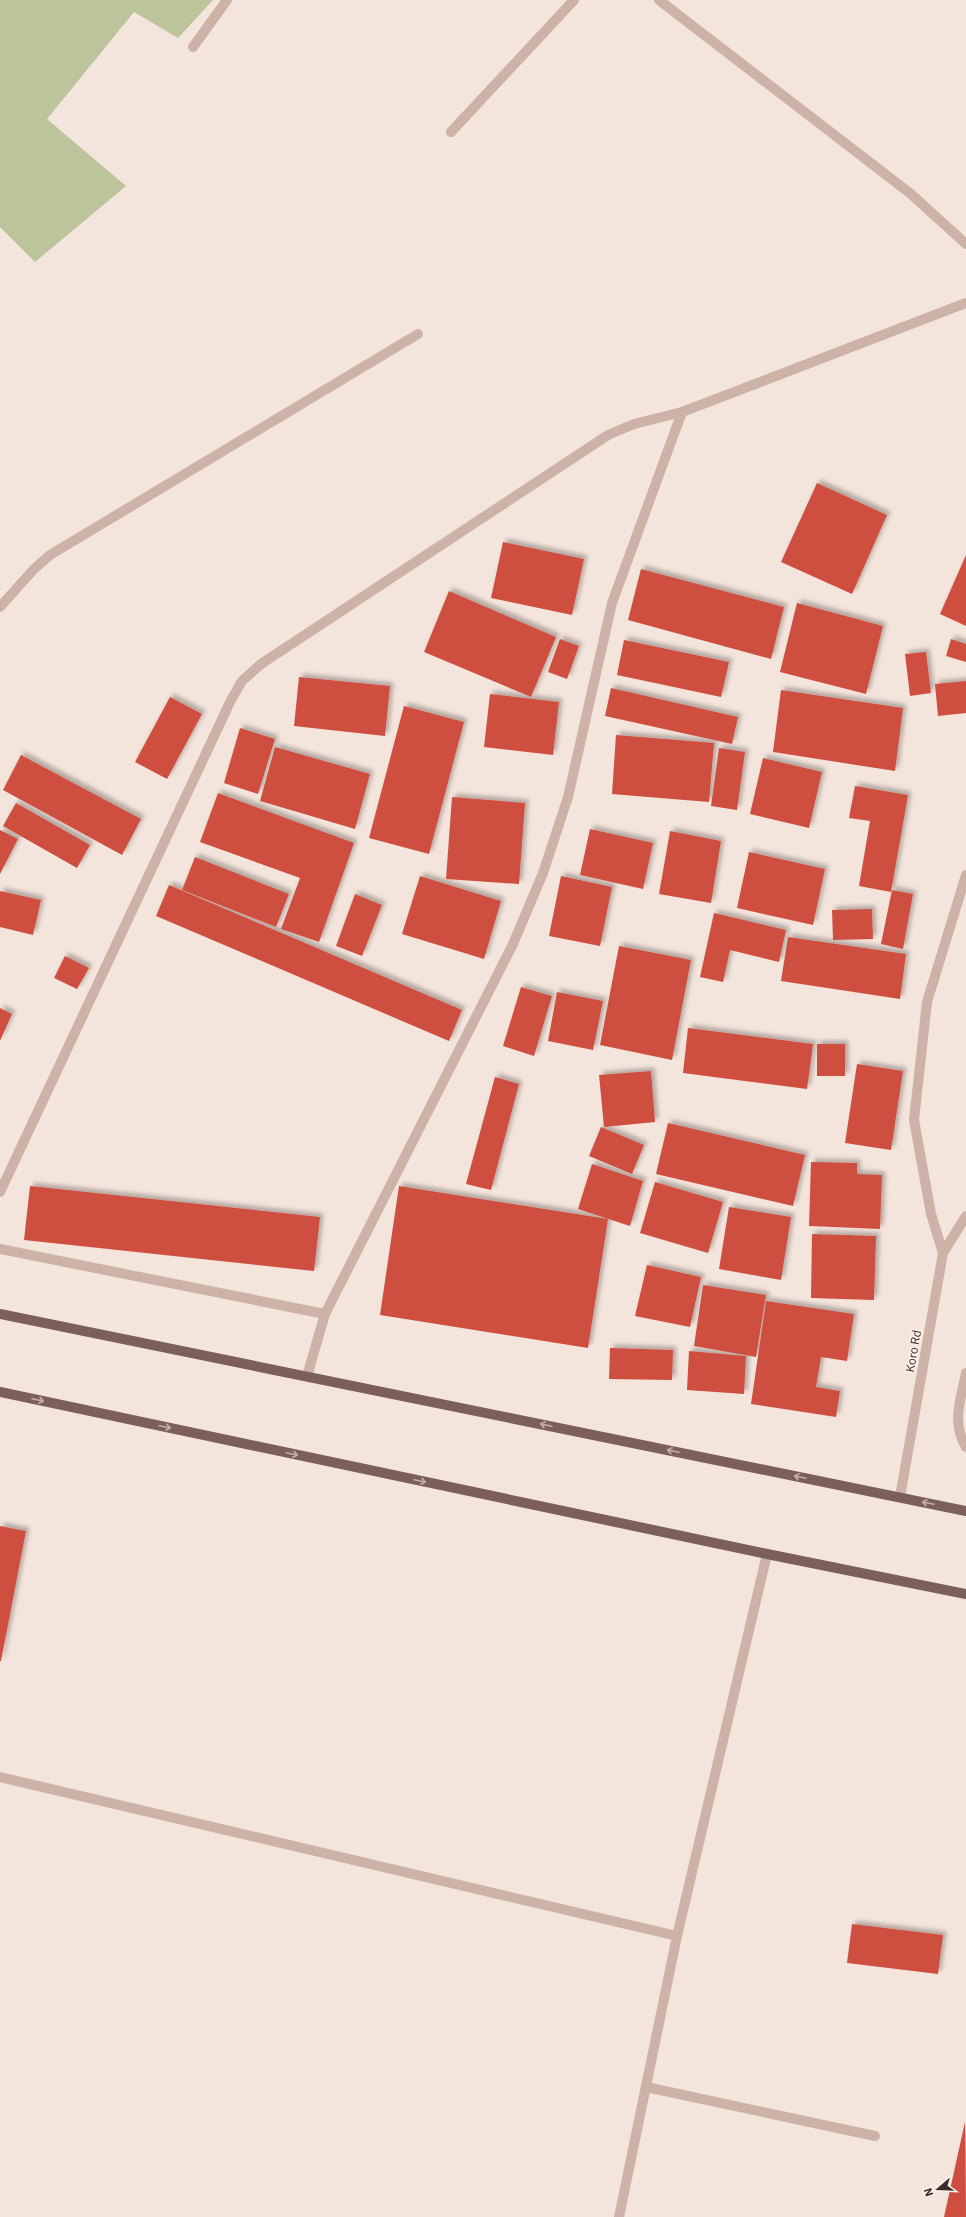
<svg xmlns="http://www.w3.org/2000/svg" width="966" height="2217" viewBox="0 0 966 2217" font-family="'IBM Plex Sans',sans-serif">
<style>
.green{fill:#bbc49a}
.building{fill:#ce503f;filter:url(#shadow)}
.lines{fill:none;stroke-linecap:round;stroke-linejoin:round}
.service{stroke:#cdb3a7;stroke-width:10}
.minor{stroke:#cdb3a7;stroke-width:10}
.primary{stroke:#7c5f58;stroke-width:10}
.oneway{stroke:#c2afa8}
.labels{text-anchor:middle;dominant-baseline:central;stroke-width:3;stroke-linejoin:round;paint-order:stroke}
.street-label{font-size:12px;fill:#392b28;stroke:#fbf0e9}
</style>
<defs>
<filter id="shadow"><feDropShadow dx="3.5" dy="-3.5" stdDeviation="2" flood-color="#0004"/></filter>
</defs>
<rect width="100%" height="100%" fill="#f4e5dc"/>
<path class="green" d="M0,0H213L178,38L134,12L47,119L126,186L35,262L0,227Z"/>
<path class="building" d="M817,483L887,515L852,594L781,562Z
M503,542L584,559L572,615L491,598Z
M966,555V626L940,614Z
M641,569L784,607L771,659L628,620Z
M449,591L556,637L531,697L424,652Z
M797,603L883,626L866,694L780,672Z
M560,639L579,646L567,679L548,672Z
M951,639L966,644V662L946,656Z
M624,640L729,662L721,697L617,675Z
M926,652L931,693L910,696L905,654Z
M299,677L390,686L385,736L294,726Z
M966,681V713L938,716L935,684Z
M611,688L738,717L732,744L605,716Z
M781,690L903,708L895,771L773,752Z
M490,694L559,702L553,755L484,747Z
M170,697L202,714L167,779L135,762Z
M404,706L464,722L429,854L369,838Z
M240,728L275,739L258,794L224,783Z
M616,735L714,743L709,802L612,794Z
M275,747L370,774L355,829L260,801Z
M719,748L745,752L737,810L711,806Z
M21,755L141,819L122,855L3,790Z
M763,758L822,772L809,828L750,814Z
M855,786L908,795L891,892L859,886L870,821L849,818Z
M218,793L354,843L319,942L281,929L300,878L200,842Z
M452,797L525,803L519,884L446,879Z
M16,803L90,845L77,868L3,826Z
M590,829L653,843L643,889L580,875Z
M0,830L18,839L0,874Z
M670,831L721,841L711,903L659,894Z
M749,852L825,869L813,925L737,908Z
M195,857L289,894L276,927L182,890Z
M420,876L501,901L484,959L402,934Z
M561,876L612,887L600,946L549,936Z
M169,885L462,1010L449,1041L156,916Z
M892,890L913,894L903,949L881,944Z
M0,891L41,900L33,935L0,927Z
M355,894L382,905L362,956L336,946Z
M872,909L873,939L833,940L832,910Z
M714,913L786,930L779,962L730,950L723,982L700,977Z
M788,937L906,954L900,999L781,981Z
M619,946L691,960L672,1060L600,1045Z
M65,956L89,968L77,989L54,978Z
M521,987L552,996L534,1056L503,1046Z
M557,992L603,1001L593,1050L548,1041Z
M0,1008L12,1014L0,1041Z
M688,1028L813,1044L807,1089L683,1073Z
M817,1044H845V1076H817Z
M857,1064L903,1071L891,1150L845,1143Z
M651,1071L655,1122L604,1127L599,1075Z
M495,1077L519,1084L491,1190L466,1184Z
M668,1123L805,1155L793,1206L656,1174Z
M601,1127L644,1145L632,1174L589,1156Z
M811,1162L857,1163V1174L882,1175L880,1229L809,1226Z
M592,1164L643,1181L630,1226L578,1209Z
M655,1182L723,1202L708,1253L640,1233Z
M30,1186L320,1217L314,1271L24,1240Z
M399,1186L608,1219L588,1348L380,1315Z
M729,1207L791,1217L781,1280L719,1269Z
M812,1234L876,1236L874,1300L811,1298Z
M647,1265L701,1277L690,1327L635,1316Z
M703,1285L766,1295L756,1357L694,1346Z
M766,1301L854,1314L847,1361L821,1357L816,1387L840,1391L836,1417L751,1404Z
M610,1348L673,1350L672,1380L609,1379Z
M689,1351L746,1356L744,1394L687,1390Z
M0,1526L26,1531L1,1661H0Z
M852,1924L943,1935L938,1974L847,1963Z
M965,2122L966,2217H944Z"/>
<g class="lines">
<path class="service" d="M646,2087L875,2136"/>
<path class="minor" d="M659,0L911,194L966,244
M193,47L227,0
M451,132L574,0
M0,607L34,569L50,555L418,334
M0,1192L231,700L242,681L261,664L608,435L634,424L682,412L966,303
M0,1249L325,1314
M943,1253L931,1214L914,1120L927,1002L966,875
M966,1373C961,1398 951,1423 966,1447
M307,1376L325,1314L513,944L543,873L568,797L612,603L682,412
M900,1497L943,1253L966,1216
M0,1777L677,1936
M619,2217L677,1936L767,1554"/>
<path class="primary" d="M0,1314L966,1511
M0,1392L767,1554L966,1594"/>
</g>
<defs><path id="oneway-shaft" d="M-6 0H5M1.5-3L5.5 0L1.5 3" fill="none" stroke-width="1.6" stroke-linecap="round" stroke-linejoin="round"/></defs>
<g class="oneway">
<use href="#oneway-shaft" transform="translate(38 1400) rotate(12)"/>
<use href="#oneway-shaft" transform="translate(546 1425) rotate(-168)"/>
<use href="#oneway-shaft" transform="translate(165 1427) rotate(12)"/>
<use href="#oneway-shaft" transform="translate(673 1451) rotate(-168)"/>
<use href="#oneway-shaft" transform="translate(292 1454) rotate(12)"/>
<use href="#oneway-shaft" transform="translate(800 1477) rotate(-168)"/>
<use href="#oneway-shaft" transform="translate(420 1481) rotate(12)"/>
<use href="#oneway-shaft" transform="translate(928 1503) rotate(-168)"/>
</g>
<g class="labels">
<g class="street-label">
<text transform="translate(913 1351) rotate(-80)">Koro Rd</text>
</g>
</g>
<g transform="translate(938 2189) rotate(251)" stroke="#fbf0e9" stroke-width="3" paint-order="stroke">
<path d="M0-3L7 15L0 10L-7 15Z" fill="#392b28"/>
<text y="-6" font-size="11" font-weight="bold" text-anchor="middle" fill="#392b28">N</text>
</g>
</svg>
